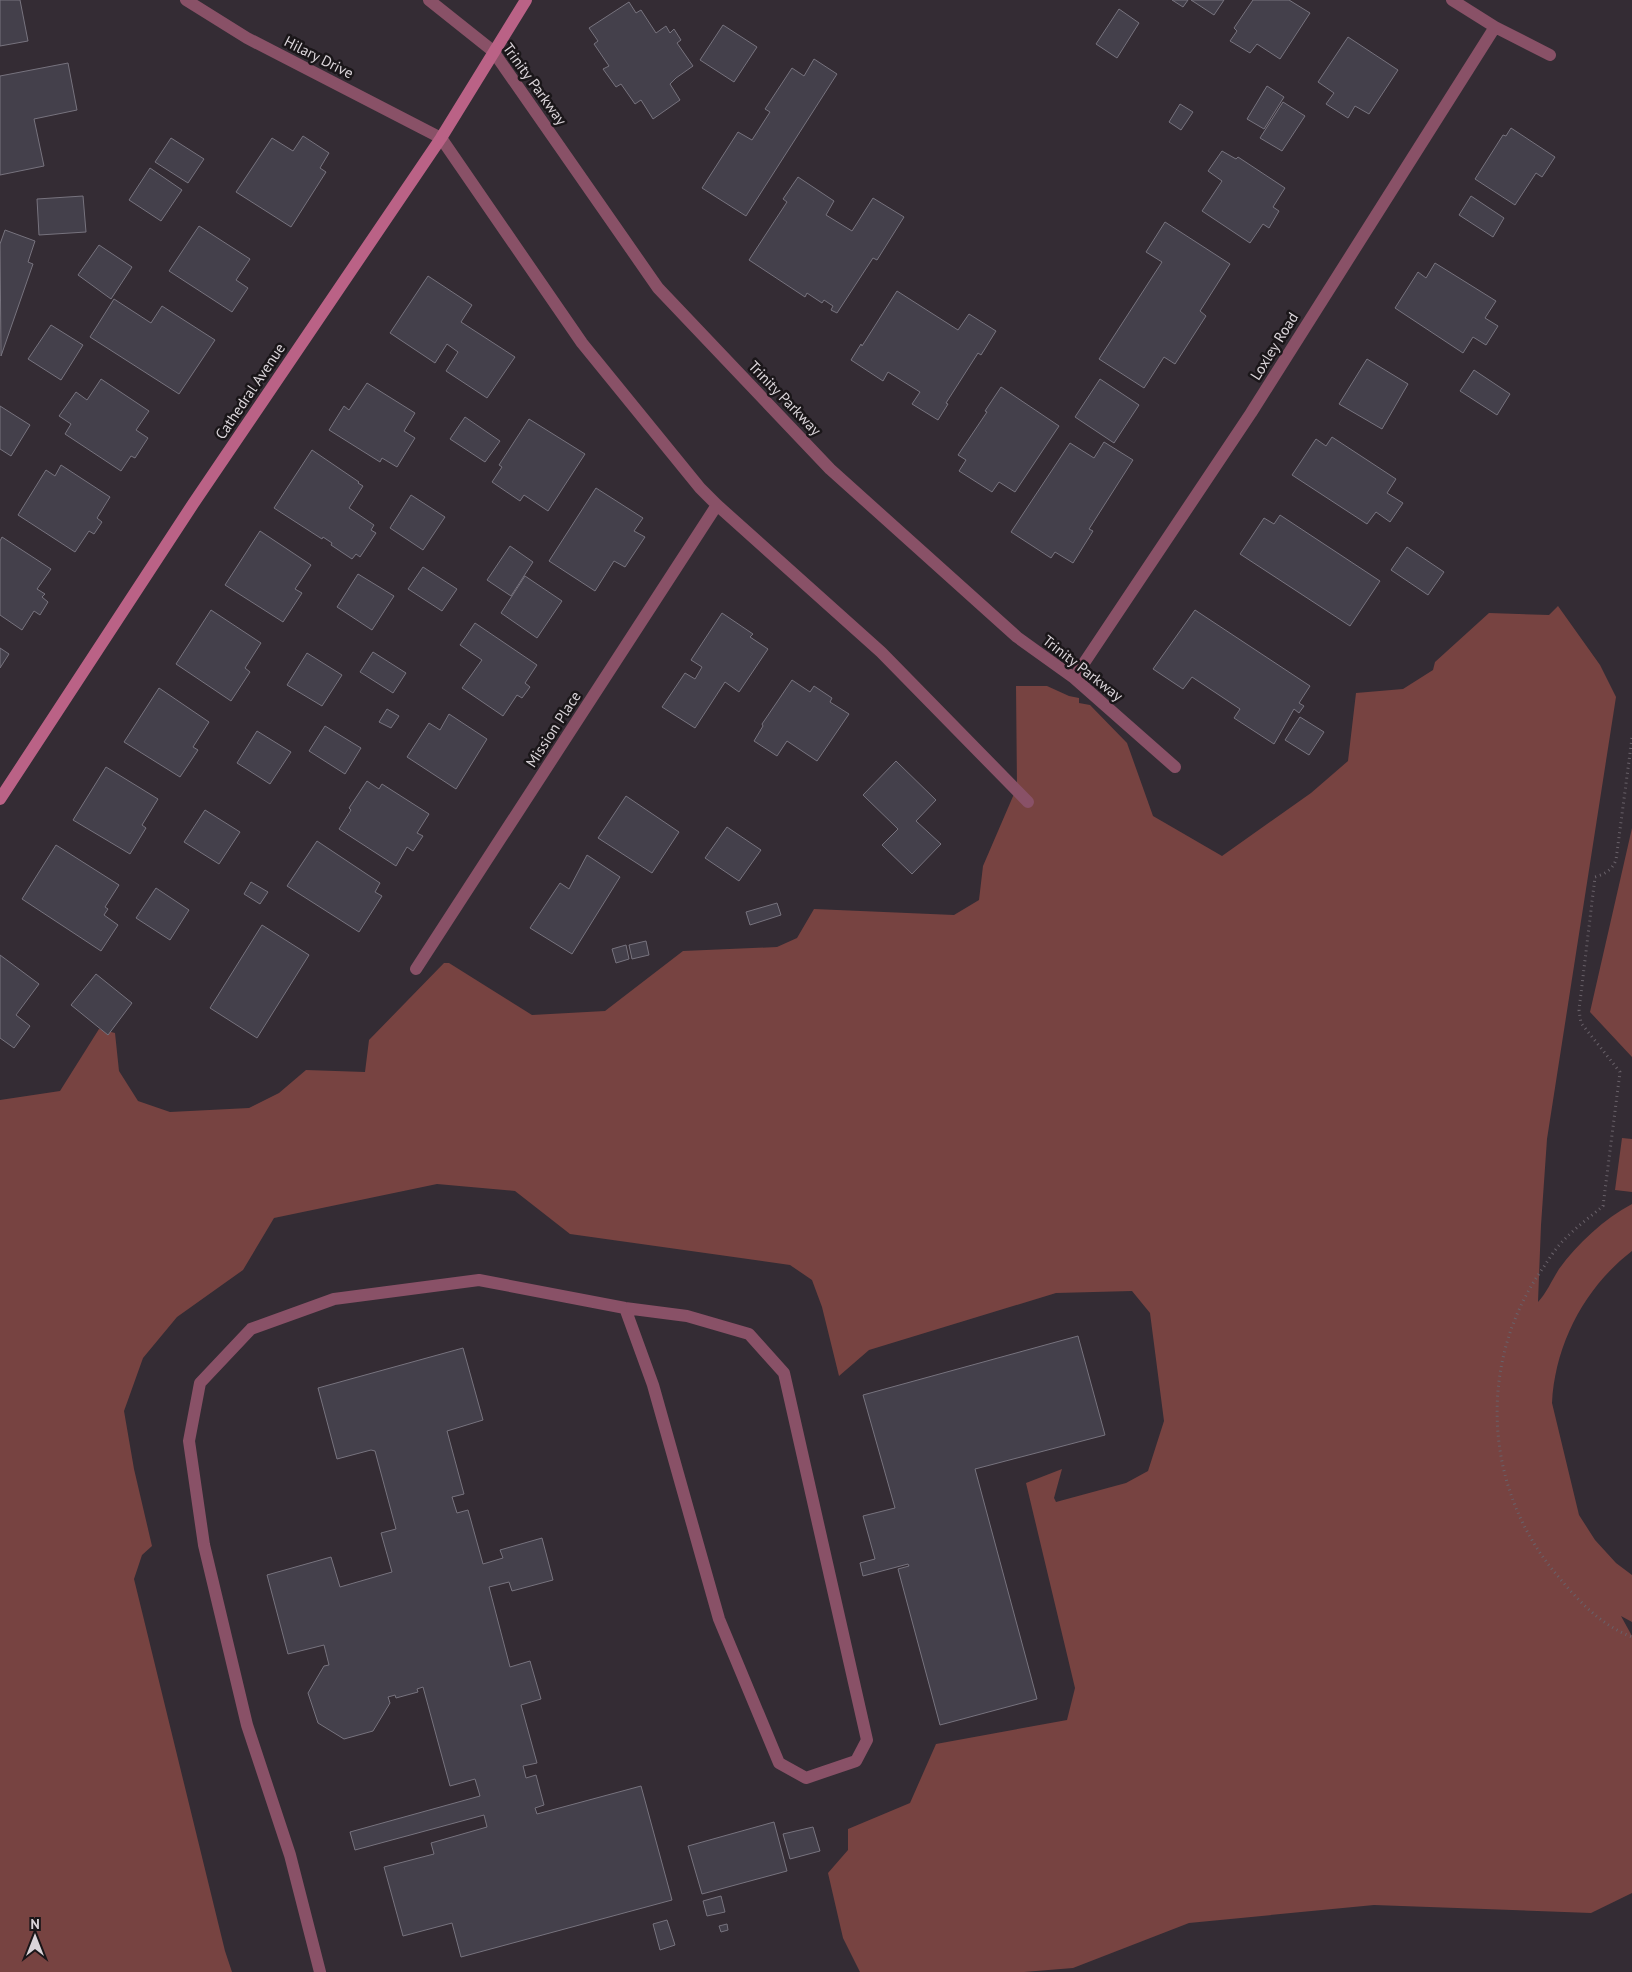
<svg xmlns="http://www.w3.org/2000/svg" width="1632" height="1972" viewBox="0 0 1632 1972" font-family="'PT Sans',sans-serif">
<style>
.green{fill:#774341}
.building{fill:#44404b;stroke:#77737e}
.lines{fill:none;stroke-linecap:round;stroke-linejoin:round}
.path{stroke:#696169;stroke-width:3;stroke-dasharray:1 4;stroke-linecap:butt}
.lane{stroke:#895167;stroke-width:12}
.street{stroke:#895167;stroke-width:12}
.secondary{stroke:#ba6286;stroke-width:12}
.labels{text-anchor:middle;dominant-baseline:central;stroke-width:5;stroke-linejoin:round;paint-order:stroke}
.street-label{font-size:15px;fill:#dad4d9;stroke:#1a1619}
</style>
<rect width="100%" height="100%" fill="#342c34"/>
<path class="green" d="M1558,606L1600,665L1616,697L1547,1139L1541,1225L1538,1302C1546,1294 1552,1280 1559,1269C1578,1243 1604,1219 1632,1204V1251C1585,1287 1555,1344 1552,1403L1579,1515L1595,1540L1616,1563L1632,1575V1622L1621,1616L1632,1636V1893L1591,1913L1374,1905L1189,1923L1073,1968L1024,1972H860L843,1938L828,1873L848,1850V1829L910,1803L936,1744L1067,1720L1075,1688L1026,1483L1062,1469L1054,1498L1056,1502L1126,1483L1148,1471L1164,1421L1150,1313L1132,1291L1056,1293L869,1350L839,1376L822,1307L812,1280L790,1265L570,1234L515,1191L437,1184L274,1218L243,1270L177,1317L143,1358L124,1411L134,1469L152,1546L142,1555L134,1579L225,1951L232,1972H0V1100L60,1091L99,1029L115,1033L119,1071L138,1101L170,1112L249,1108L279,1093L306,1070L365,1072L369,1040L444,963H449L532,1015L605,1011L683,951L777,947L797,938L814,909L954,915L979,900L983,866L1017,787L1016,686H1047L1069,696L1079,698V703L1090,705L1127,743L1153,816L1222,856L1311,793L1348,761L1356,693L1403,689L1433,670L1435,662L1489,613L1549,615Z
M1632,828V1057L1590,1012Z
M1622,1138L1632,1139V1192L1615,1190Z"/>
<path class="building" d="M0,0H20L28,41L0,46Z
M1172,0H1188L1183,7Z
M1191,0H1224L1214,15Z
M1253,0H1289L1310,13L1280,59L1257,44L1250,53L1230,41L1237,31L1234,28Z
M629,2L636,13L641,10L656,33L666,26L670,33L674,29L681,40L677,43L693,66L676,78L670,84L680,100L653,119L641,100L635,104L621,84L616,87L603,69L609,66L594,44L598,41L589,28Z
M1119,9L1139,23L1117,58L1096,44Z
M723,25L757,47L734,82L700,60Z
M1348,37L1398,70L1369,114L1355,106L1348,118L1326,104L1334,93L1318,82Z
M814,59L837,74L746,216L702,188L738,132L752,140L770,112L765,109L792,68L804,76Z
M68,63L77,110L34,119L44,166L0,175V76Z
M1267,86L1284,97L1264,129L1247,119Z
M1283,102L1305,116L1282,151L1260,138Z
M1180,104L1193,112L1181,130L1169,122Z
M1511,128L1555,157L1542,177L1536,173L1515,205L1475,179L1503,135L1506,136Z
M303,136L329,153L320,168L326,172L291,227L236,192L272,138L293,151Z
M171,138L204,159L188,183L155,162Z
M1222,151L1236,159L1238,157L1285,188L1273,207L1279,211L1269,228L1263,224L1250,243L1202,211L1222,181L1208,171Z
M150,168L182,190L161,221L129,200Z
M798,177L834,201L826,215L852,231L873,198L904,217L877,260L873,258L837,313L831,310L833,306L824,300L822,303L807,293L805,297L749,260L787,202L783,199Z
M83,196L86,232L39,235L37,199Z
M1471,196L1504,218L1493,237L1459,215Z
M1165,222L1230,264L1200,311L1206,316L1175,364L1164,357L1144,388L1099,359L1162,262L1146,252Z
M199,226L250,259L236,280L248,288L232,312L169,271Z
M5,230L35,241L28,262L33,264L1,356L0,244Z
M99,245L132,267L111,299L78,275Z
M1435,263L1496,301L1485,318L1498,326L1486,345L1473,337L1463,353L1395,308L1418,272L1426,278Z
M428,276L472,305L461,322L515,357L487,398L446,371L458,352L447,344L435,363L390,333Z
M897,291L958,330L969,314L996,331L981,355L978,353L946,403L948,404L938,420L912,404L920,392L888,372L883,381L851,360L861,344L862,346Z
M114,299L151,323L162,306L215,340L179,394L90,337Z
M51,325L83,345L61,380L28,359Z
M1367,359L1408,384L1382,429L1339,404Z
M1474,370L1510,394L1497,415L1460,391Z
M101,379L149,411L136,430L148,438L135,458L131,456L121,471L65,434L71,424L59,416L76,392L87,400Z
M1100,379L1139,405L1114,443L1075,417Z
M367,383L415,413L404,431L415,438L397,467L382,458L380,462L329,430L344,406L349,410Z
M1001,387L1059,426L1015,492L999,482L992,492L959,471L966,460L958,455L987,412L985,411Z
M0,406L30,425L11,456L0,449Z
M465,417L500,441L485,462L450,439Z
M529,419L585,454L548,511L524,495L520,501L492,482L502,467L499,465Z
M1332,437L1396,479L1387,493L1403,503L1390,522L1376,512L1367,524L1292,475L1316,439L1326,446Z
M1104,442L1133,460L1089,529L1093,531L1073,563L1055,552L1051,558L1011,532L1070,443L1094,458Z
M312,450L359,482L358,483L363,486L349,508L374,525L371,530L376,533L360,557L356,554L352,559L331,545L332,543L323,537L322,539L274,508Z
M61,465L110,497L97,518L102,522L94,534L89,531L75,552L18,515L46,470L55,476Z
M596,488L643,518L634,531L645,537L625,567L614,561L595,591L549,561Z
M411,495L445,517L423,550L390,528Z
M1280,515L1380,581L1350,626L1240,554L1264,518L1274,524Z
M260,531L311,565L295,589L302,593L283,622L225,585Z
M2,537L51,569L37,589L45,594L42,597L48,602L40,615L34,611L22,630L0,615V541Z
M510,546L533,562L511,596L487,580Z
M1407,547L1444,572L1428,595L1391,570Z
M423,567L457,589L442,611L408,589Z
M358,574L394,596L372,630L337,607Z
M525,576L562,601L537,638L501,613Z
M211,610L261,643L245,668L250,672L231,701L176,664Z
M1195,610L1310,686L1299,703L1304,706L1299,713L1294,709L1274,744L1234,718L1240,709L1192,677L1183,689L1153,669Z
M722,613L753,634L750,637L768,649L739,692L725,682L695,728L662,707L685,673L695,679L702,667L691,660Z
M475,623L537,665L525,683L530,687L522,698L517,695L503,716L462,688L482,660L460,645Z
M0,648L9,654L0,668Z
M373,652L406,673L393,693L360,672Z
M307,653L342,675L322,706L287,685Z
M792,680L810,692L814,686L832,698L830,702L849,714L817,761L787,741L777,756L754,741L763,726L762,724Z
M159,688L209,722L193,747L198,750L180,777L124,742Z
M387,709L399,716L391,728L379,722Z
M449,714L487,739L456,789L407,757L429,723L440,730Z
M1300,717L1324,732L1309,755L1285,740Z
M325,726L361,748L345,774L309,751Z
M257,731L291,752L270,784L237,763Z
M896,761L936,800L916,821L941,844L912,874L882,845L898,829L863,795Z
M106,767L158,799L142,825L146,828L130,854L73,820Z
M367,781L379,789L382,784L429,814L417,833L423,836L413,851L407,847L396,866L339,829L351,810L349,808Z
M626,796L679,832L652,873L598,838Z
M205,810L240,832L219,864L184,842Z
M727,827L761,850L739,881L705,858Z
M317,841L380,883L375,892L382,896L359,932L287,886Z
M56,845L119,885L105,907L108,909L104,915L118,925L101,951L22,899Z
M587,855L620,877L572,954L530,928L560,883L569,889Z
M251,882L268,892L260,904L244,894Z
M156,888L189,910L170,940L136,918Z
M777,903L781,915L750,925L746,912Z
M262,925L309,955L257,1038L210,1008Z
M646,941L649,955L632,959L629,945Z
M626,945L629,959L616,963L612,949Z
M0,955L39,984L16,1015L30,1026L14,1048L0,1038Z
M96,974L132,1003L108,1035L71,1005Z
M1078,1336L1105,1435L975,1469L1037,1699L940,1725L898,1569L909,1566L908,1564L863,1576L860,1563L875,1559L863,1516L895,1508L863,1395Z
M463,1348L483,1420L447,1431L464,1494L452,1497L457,1513L468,1510L483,1564L503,1558L500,1550L542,1538L553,1580L512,1591L509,1582L489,1587L510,1667L530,1661L541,1699L521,1705L537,1763L523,1766L526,1778L536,1775L544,1805L535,1808L537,1814L641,1786L672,1900L461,1957L452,1923L403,1936L384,1867L434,1854L431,1843L487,1827L484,1815L355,1850L350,1832L480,1796L475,1779L450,1786L423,1687L417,1689L418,1692L396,1698L395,1695L388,1697L390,1703L373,1731L344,1739L318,1723L308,1693L324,1666L329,1665L324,1645L288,1654L267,1575L331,1557L340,1587L392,1572L381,1533L396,1529L375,1451L371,1450L337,1459L318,1388Z
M774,1822L787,1871L702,1894L688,1846Z
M813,1827L820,1851L790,1859L783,1834Z
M721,1896L725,1912L707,1916L703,1901Z
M667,1920L675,1945L660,1950L653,1924Z
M727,1924L728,1930L721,1932L719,1926Z"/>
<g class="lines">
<path class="path" d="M1632,738L1616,860C1612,870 1605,874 1595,877L1579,1010L1581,1023L1620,1072L1603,1206C1590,1217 1575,1228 1563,1241C1555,1249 1549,1259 1543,1268C1478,1359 1483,1483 1552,1569C1574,1596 1598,1624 1632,1637"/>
<path class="lane" d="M320,1972L290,1855L247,1725L204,1545L189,1441L200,1383L251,1329L334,1299L479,1280L625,1308L687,1316L749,1334L784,1373L867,1740L856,1761L806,1778L779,1763L719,1619L653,1385L625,1308"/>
<path class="street" d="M186,0L247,38L441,138L582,343L700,488L717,505L881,652L1028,802
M429,0L493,51L658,288L830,469L1017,637L1074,678L1175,767
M1452,0L1495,27L1550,55
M1074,678L1251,413L1495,27
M416,969L717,505"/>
<path class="secondary" d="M0,799L193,504L441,138L526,0"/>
</g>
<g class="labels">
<g class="street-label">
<text transform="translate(319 57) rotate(27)">Hilary Drive</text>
<text transform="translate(535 84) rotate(54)">Trinity Parkway</text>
<text transform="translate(1274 346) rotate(-58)">Loxley Road</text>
<text transform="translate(250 391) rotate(-56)">Cathedral Avenue</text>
<text transform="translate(785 398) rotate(46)">Trinity Parkway</text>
<text transform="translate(1083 668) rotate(38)">Trinity Parkway</text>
<text transform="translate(553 729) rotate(-57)">Mission Place</text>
</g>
</g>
<g transform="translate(35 1937)" stroke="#1a1619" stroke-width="4" paint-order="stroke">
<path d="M0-4L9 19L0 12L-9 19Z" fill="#dad4d9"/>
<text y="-8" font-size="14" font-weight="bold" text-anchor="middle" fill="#dad4d9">N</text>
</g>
</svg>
